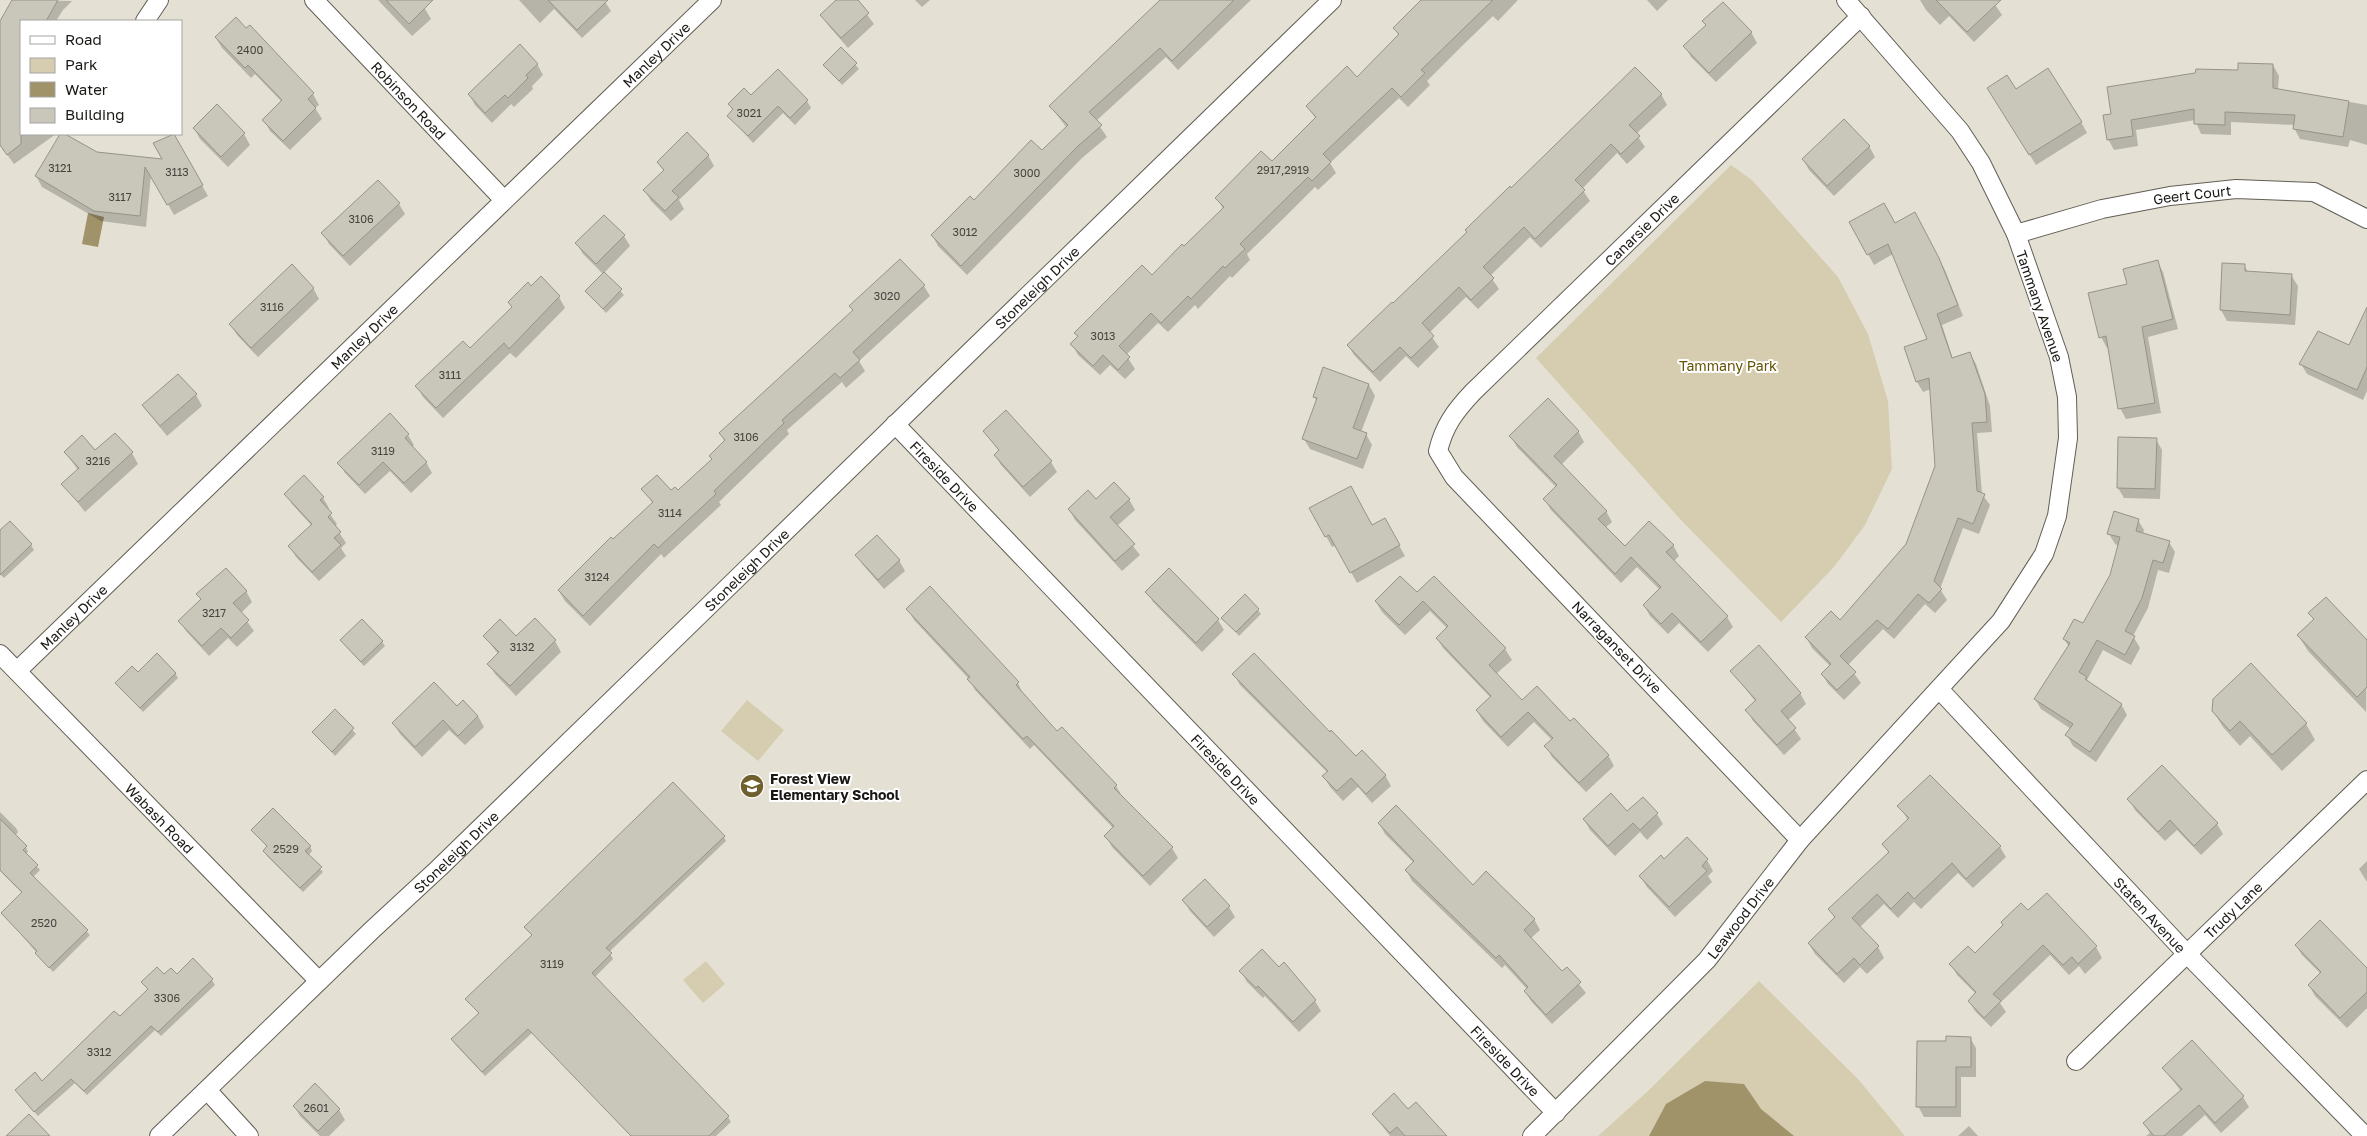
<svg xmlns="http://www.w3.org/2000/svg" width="2367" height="1136" viewBox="0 0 2367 1136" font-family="'Golos Text',sans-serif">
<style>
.green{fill:#d6cdb1}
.water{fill:#a0936a}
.shadow{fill:#0003}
.building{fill:#c9c6ba;stroke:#969388}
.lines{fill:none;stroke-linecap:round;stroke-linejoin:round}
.street-casing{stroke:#625e54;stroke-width:20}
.street{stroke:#fff;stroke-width:18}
.labels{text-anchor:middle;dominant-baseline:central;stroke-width:4;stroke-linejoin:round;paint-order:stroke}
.number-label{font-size:11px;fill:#46443e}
.street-label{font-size:14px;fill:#1b1915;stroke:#fff}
.park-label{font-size:14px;fill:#665306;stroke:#fff}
.poi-label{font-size:14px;font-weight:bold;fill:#1b1915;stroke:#fff;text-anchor:start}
</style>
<rect width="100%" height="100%" fill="#e4e0d4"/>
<path class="green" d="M1731,165L1752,180L1838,277L1868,334L1888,401L1892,469L1865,525L1834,567L1781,622L1680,519L1536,358Z
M747,700L784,730L758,761L721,731Z
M706,961L725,984L703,1003L683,980Z
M1759,981L1858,1079L1905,1136H1598L1648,1091Z"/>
<path class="water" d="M88,213L104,217L98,247L82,244Z
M1705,1081L1744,1084L1761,1109L1794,1136H1649L1666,1104Z"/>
<path class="shadow" d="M14,0L72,1L63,10L56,21H21V134H56L14,164L0,145V23Z
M378,0H428L424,7L431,19L412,36Z
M519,0H604L611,11L582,38L554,9L540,23Z
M838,0H856L874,24L848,48L828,25L822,15Z
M915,0H930L922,7Z
M1178,0H1251L1178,70L1166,57L1096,121L1107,137L1082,158L967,275L938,246L932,235L1042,152L1067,128L1050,106Z
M1423,0H1518L1498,21L1493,16L1464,44L1427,81L1430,85L1408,107L1399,98L1330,163L1336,173L1318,190L1315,187L1284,218L1247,254L1250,260L1232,278L1230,276L1198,309L1195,305L1168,332L1158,323L1126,355L1135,369L1125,379L1110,365L1100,375L1078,355L1072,344L1078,337L1076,333L1152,276L1223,209L1217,198L1272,163L1316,119L1307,106L1357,78L1399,36L1394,28Z
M1647,0H1668L1657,11Z
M1920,0H1992L2002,15L1974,42L1949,16L1940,25L1926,10Z
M1704,22L1751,32L1757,43L1716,82L1691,57L1685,46L1706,26Z
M216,38L313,94L319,105L315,108L322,119L290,150L270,131L264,120L282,102L255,74L251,78L222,48Z
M841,49L859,69L842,85L825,65Z
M537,64L543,75L532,86L533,89L514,107L511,104L492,123L475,105L469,94Z
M2273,65L2279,76L2278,90L2367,105V145L2350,140L2348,147L2300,139L2294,128L2295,125L2231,122V135L2201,134L2195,120L2136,130L2138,146L2114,150L2108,139L2112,115L2239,72Z
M2016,90L2081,122L2087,133L2036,165L1994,98Z
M1661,94L1667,105L1636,134L1645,147L1627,164L1617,153L1582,189L1590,201L1541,248L1530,237L1490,276L1499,289L1478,309L1466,297L1429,333L1439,347L1418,368L1406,356L1380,382L1354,355L1348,345L1393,305L1511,190Z
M751,97L807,101L811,108L795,125L783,113L753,143L729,116L733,111L729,104Z
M217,106L244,134L250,145L228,167L200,139L194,128Z
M61,134L97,153L164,161L155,144L173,134L208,196L174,215L151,174L146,227L101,221L42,187L36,176Z
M1869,146L1875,157L1834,196L1809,170L1803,159Z
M708,155L714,166L679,200L684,209L671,221L651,201L645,191L664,172L658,162Z
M399,204L405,214L350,266L329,244L323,233Z
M1895,224H1920L1945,270L1963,316L1942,325L1953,359L1970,354L1976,364L1990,406L1992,432L1977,433L1982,494L1990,505L1979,534L1963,528L1940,589L1947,600L1935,613L1925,604L1894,639L1883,629L1848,665L1861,683L1844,700L1828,684L1822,674L1830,666L1812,648L1806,637L1840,622L1907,545L1937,467L1931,389L1923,392L1917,382L1929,340L1893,254L1874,265L1868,254Z
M624,236L630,246L604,273L624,295L606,313L586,291L603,274L583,254L577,244Z
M2157,261L2163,272L2178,329L2148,337L2161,413L2126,419L2120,408L2109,347L2107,348L2101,337L2128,284Z
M2223,264L2244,265L2248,272L2291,275L2298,286L2295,325L2227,321L2221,310Z
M541,278L559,297L565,308L516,358L510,353L443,418L423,397L417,386L470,350Z
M924,286L930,296L859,361L865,371L846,388L842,382L787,430L789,434L719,502L721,505L664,558L661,554L590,626L565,601L559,591L653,504L643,489L678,492L713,460L725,442L720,433L854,311Z
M313,288L319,299L258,357L237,335L230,324Z
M2367,337V391L2363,400L2307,374L2301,364L2350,346Z
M1324,369L1369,385L1375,396L1361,432L1366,434L1372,445L1363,469L1310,449L1304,439L1317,402L1314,396Z
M196,395L202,406L167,436L143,406Z
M1006,411L1051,462L1057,472L1030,497L1001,465L995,455L999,451L984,431Z
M390,415L408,435L414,445L412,447L426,462L432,473L411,493L390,471L365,494L345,473L339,463Z
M1578,431L1584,442L1561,465L1606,511L1612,522L1605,528L1625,548L1673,545L1679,556L1674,561L1727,617L1733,627L1708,652L1679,623L1668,634L1650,616L1644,605L1660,590L1637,567L1621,583L1551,510L1545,500L1557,488L1517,447L1511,436Z
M115,434L132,453L138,464L85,512L63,484L78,470L65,452H95Z
M2156,439L2162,450L2160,499L2124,498L2118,488Z
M286,494L323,498L329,508L327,510L337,524L335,526L346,543L341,548L346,556L319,581L296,557L290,547L312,526L292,504Z
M1129,499L1135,510L1117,526L1140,555L1122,571L1075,520L1069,509L1096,501Z
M1311,509L1372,527L1385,520L1405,556L1357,583L1336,545L1332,547Z
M2138,520L2144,530L2143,534L2169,542L2175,552L2169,573L2158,570L2148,608L2133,636L2140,648L2131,665L2103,650L2087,680L2089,683L2121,704L2127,715L2096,762L2073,746L2067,735L2071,729L2041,709L2035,699L2069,647L2064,639L2083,625L2111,575L2119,546L2115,544L2109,534Z
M0,532L31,545L34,550L4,578L0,574Z
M857,555L899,560L905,571L884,589L863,565Z
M1169,570L1218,620L1224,630L1202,652L1153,602L1147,592Z
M1434,577L1505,649L1512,660L1496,674L1522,702L1570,723L1608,755L1614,766L1586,792L1552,757L1546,746L1552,740L1534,722L1508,747L1483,721L1477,711L1491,698L1443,648L1437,638L1447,628L1430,611L1405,635L1382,612L1376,602L1417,594Z
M246,591L252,602L241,613L254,631L237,647L228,638L209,656L186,631L180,621L201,600L198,594Z
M908,609L1018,683L1023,694L1057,732L1116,786L1122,796L1172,848L1178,858L1150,886L1112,847L1106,836L1113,828L1034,745L1030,749L975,690L969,679L914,620Z
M1258,610L1261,614L1239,636L1223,618Z
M2310,614L2365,640L2367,638L2366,712L2308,651L2298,635L2314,621Z
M534,620L555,641L561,652L516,696L495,674L489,664L498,654L485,637L516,638Z
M341,641L382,642L385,646L364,666Z
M2251,665L2306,724L2315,740L2282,771L2250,736L2240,746L2223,727L2213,711Z
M1732,672L1800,693L1806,704L1788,720L1801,739L1784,755L1753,721L1747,710L1756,702Z
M175,673L178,678L143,712L116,683L138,674Z
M1234,674L1330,734L1356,757L1385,775L1391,786L1372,803L1358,787L1343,801L1330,787L1324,777L1328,773L1240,685Z
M457,707L478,716L484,727L465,745L449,730L422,757L400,734L394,724Z
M335,711L356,734L335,756L314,732Z
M1643,798L1657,814L1663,824L1647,840L1640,832L1615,856L1590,830L1584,819L1627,813Z
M2129,799L2217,824L2223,834L2201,855L2177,830L2165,841L2135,810Z
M1899,806L2000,847L2006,857L1973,888L1958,873L1921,909L1914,902L1898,918L1884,904L1859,928L1878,947L1884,958L1867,974L1860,967L1844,983L1815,954L1809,944L1835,919L1830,909L1889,854L1884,844L1908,820Z
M0,812L16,828L18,832L15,836L26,847L28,852L26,854L40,870L33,877L90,935L53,972L3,913L23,894L0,871Z
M1379,823L1473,887L1534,919L1540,930L1530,939L1562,973L1567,969L1586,993L1552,1024L1531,1001L1525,991L1527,989L1505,965L1502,968L1412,881L1406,870L1414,863L1385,834Z
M253,830L310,846L312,851L308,856L323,872L303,892L267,856L264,851L267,847Z
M724,837L726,841L609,952L613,959L595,977L728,1117L731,1122L716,1136H631L532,1033L485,1076L455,1044L453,1040L479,1014L467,999L532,936L526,927Z
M1687,839L1707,860L1713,871L1708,876L1712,882L1675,917L1647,887L1641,877L1664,860Z
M2367,861V882L2359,869Z
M2047,895L2096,947L2102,958L2085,974L2079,966L2069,975L2050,955L2000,1003L2006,1012L1991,1027L1975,1011L1969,1001L1976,994L1957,975L1951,964L1975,955Z
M1184,901L1229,907L1235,917L1214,937L1190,911Z
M2296,945L2367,970V1008L2347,1028L2315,996L2309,985L2321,974L2302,955Z
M1279,969L1315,1001L1321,1011L1299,1032L1265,996L1263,998L1247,982L1241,971Z
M164,976L212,980L215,985L161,1036L155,1030L87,1095L75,1083L38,1116L19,1095L42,1083L120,1018L148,990L142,982Z
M1970,1038L1976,1048V1077H1961V1117H1924L1918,1106L1947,1043Z
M2163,1068L2243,1097L2249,1107L2221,1133L2205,1115L2182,1136H2146L2150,1133L2144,1123L2181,1091Z
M294,1106L339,1110L345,1120L329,1136H320L300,1116Z
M1408,1111L1446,1136H1390L1373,1114Z
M1969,1126L1978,1136H1958Z"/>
<path class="building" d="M12,0H58L46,21H21V144L7,155L0,145V21Z
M386,0H433L409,24Z
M548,0H608L577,30Z
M836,0H858L869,13L841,38L820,15Z
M1160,0H1234L1172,61L1160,48L1089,112L1102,125L1077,147L961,266L931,235L970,196L974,200L1031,140L1042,150L1068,125L1049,106Z
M1421,0H1493L1421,70L1425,73L1401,97L1392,88L1323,154L1331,162L1312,181L1308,177L1240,244L1245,249L1225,268L1223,266L1191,299L1188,296L1161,323L1151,313L1119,346L1130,357L1118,370L1103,355L1093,366L1070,344L1078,336L1074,333L1142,265L1152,275L1182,244L1184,246L1224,207L1215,198L1261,151L1272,161L1316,117L1306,106L1347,66L1357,77L1399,34L1393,28Z
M1936,0H2001L1967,32Z
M1723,2L1752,32L1709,73L1683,46L1706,25L1702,21Z
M236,17L246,28L250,25L314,93L308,99L316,108L283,141L262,120L282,100L248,65L245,68L215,37Z
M520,44L538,64L526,75L528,78L508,98L505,95L485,113L468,94Z
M841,47L857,63L839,81L823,65Z
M2238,63L2273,64V88L2349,101L2343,137L2293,129L2295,115L2225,112V125L2194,124V109L2131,120L2133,136L2107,140L2103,115L2111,114L2107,87L2195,73L2196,69L2238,70Z
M1635,67L1662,94L1629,125L1640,136L1621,154L1611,144L1575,180L1585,190L1535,239L1524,227L1483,267L1494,278L1471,300L1459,287L1422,323L1434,336L1411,358L1400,347L1373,372L1347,345L1392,302L1393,303L1467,232L1465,230L1510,186L1511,188Z
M2048,68L2082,122L2029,155L1987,88L2007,75L2016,89Z
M778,69L808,100L790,118L778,106L748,136L727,116L733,109L728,104L744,88L751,95Z
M217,104L245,133L221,157L193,128Z
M1844,119L1870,146L1827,186L1802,159Z
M687,132L709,155L672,191L679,197L665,211L643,190L664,170L657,162Z
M60,134H65L97,152L162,159L153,143L174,134L203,185L167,205L145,167L140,216L94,211L35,176Z
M378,180L400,203L343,256L321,233Z
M1884,203L1895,223L1915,212L1939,258L1958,305L1937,314L1952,358L1970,352L1985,394L1987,422L1972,423L1977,491L1985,494L1973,524L1958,518L1934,581L1942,589L1929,603L1918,594L1888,629L1877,620L1840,656L1856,672L1837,690L1821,674L1831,664L1805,637L1831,611L1840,620L1906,544L1935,466L1929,378L1916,382L1904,347L1927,339L1888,244L1867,255L1849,222Z
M604,215L625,235L596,264L575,243Z
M900,259L925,285L853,352L860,360L840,378L835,373L782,420L784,423L714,491L716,494L658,548L654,544L583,616L558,590L611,537L613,539L653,502L641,489L657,475L671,490L675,487L678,490L712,459L709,456L725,440L719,433L853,310L849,306Z
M2158,260L2173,319L2142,327L2155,403L2118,409L2106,336L2099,338L2088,293L2127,284L2123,269Z
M2222,263L2245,264V271L2292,274L2290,315L2220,310Z
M292,264L314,288L251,348L229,324Z
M604,272L622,289L603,309L585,291Z
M541,276L560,296L509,349L504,343L436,408L415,386L463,341L470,348L512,307L508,302L528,282L531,286Z
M2367,307V367L2357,390L2299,364L2318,331L2349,345Z
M1323,367L1369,384L1353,428L1367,433L1357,459L1302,439L1317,398L1313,397Z
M178,374L197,394L160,426L142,405Z
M1548,398L1579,431L1554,456L1607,511L1598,519L1625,546L1649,521L1674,545L1666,552L1728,616L1701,642L1672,613L1661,624L1643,605L1661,587L1631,557L1615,574L1543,499L1557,485L1509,436Z
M1006,410L1052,461L1023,487L994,455L999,450L983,431Z
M390,413L409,434L405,438L427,462L404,483L383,462L359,485L337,463Z
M115,433L133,452L78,502L61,484L79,468L64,452L82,435L95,450Z
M2118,437L2157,438L2155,489L2117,488Z
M304,475L324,497L320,500L332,513L328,517L341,532L334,538L341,545L312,572L288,546L312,524L284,494Z
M1114,482L1130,499L1110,517L1135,544L1115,561L1068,509L1088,490L1096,499Z
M1351,486L1372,525L1385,518L1400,545L1350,573L1329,535L1325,537L1309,508Z
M2114,511L2139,519L2136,531L2170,541L2163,563L2153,560L2142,598L2125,631L2135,636L2125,655L2097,640L2079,672L2087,677L2085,679L2122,704L2090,752L2065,735L2073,724L2034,699L2070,643L2063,639L2074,619L2083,623L2110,575L2120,537L2107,534Z
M10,521L32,544L0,575V530Z
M877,535L900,560L878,580L855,555Z
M226,568L247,591L233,603L249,620L231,638L221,628L202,646L178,621L201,599L196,594Z
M1169,568L1219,619L1196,643L1145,592Z
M1400,576L1417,592L1434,576L1506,648L1489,665L1522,700L1537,686L1570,721L1574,718L1609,755L1579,783L1544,746L1553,738L1528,712L1501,737L1476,710L1491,696L1436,638L1448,626L1423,601L1399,625L1375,601Z
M930,586L1019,682L1016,685L1057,731L1062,727L1117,785L1114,788L1173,847L1143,876L1104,836L1114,826L1027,736L1023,739L967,679L970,677L906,609Z
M1245,594L1259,609L1236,632L1221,618Z
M2326,597L2367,640V687L2357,697L2297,635L2314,619L2308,613Z
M535,618L556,640L510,686L487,664L499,652L483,636L500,619L516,636Z
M362,619L383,641L361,662L340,640Z
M1759,645L1801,693L1781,711L1796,728L1777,745L1745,710L1756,700L1730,671Z
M157,653L176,673L140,708L115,683L132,666L138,672Z
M1254,653L1330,732L1331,730L1356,756L1362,750L1386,775L1366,794L1351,778L1337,791L1322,776L1328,771L1232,674Z
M2251,663L2307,723L2272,755L2240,721L2230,731L2212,711L2213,699Z
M434,682L457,706L463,700L478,716L458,736L443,720L415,747L392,723Z
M335,709L354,728L332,752L312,732Z
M2162,765L2218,823L2194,846L2170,820L2158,832L2127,799Z
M1930,775L2001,846L1966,879L1952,863L1914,899L1908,892L1891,909L1877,894L1852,918L1879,946L1860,965L1854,958L1837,974L1808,943L1835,917L1828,909L1889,852L1882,844L1909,818L1897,806Z
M673,782L725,836L606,948L612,953L592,973L729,1116L709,1136H631L528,1029L482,1072L451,1039L479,1013L465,999L532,935L524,927Z
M1611,793L1627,811L1643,797L1658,813L1640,830L1633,823L1608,846L1583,819Z
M1396,805L1473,885L1486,871L1535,919L1524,930L1562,971L1567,967L1581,982L1546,1015L1524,991L1528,987L1499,955L1496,958L1405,870L1414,861L1378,823Z
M273,808L311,846L305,851L322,867L300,888L263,851L267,846L251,830Z
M0,819L27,846L23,850L38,865L30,873L88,930L49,968L35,953L37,951L1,913L22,892L0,870Z
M1687,837L1708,859L1702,866L1707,871L1669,907L1639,876L1661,855L1664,859Z
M1205,879L1230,906L1207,927L1182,900Z
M2047,893L2097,946L2078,964L2072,957L2063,965L2043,945L1993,994L2001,1001L1984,1018L1968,1001L1976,992L1949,964L1968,946L1975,953L2003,925L2001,922L2021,903L2028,910Z
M2320,920L2367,968V992L2340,1018L2308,985L2321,972L2295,945Z
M1262,949L1279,967L1284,962L1316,1000L1293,1022L1258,986L1256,988L1239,971Z
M193,958L213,979L158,1032L151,1026L84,1091L71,1079L34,1112L15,1090L35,1072L42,1081L114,1011L120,1016L148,989L141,982L157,967L164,974L171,968L177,974Z
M1946,1036L1971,1037V1067H1956V1107H1916L1917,1041H1946Z
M2192,1040L2244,1096L2215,1123L2199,1105L2164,1136H2154L2143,1123L2182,1089L2162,1068Z
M315,1083L340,1109L318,1131L293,1106Z
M1394,1093L1408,1109L1416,1102L1447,1136H1405L1397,1127L1390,1133L1372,1114Z
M29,1114L50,1136H6Z"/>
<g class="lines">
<g class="street-casing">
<g id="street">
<path id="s1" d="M314,0L504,200"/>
<path d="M145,21L159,0"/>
<path id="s2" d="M2016,234L2102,209L2170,196L2236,189L2314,192L2367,219"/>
<path id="s3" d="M895,424L1556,1113"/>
<path id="s4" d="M0,654L319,981"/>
<path id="s5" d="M17,671L712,0"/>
<path id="s6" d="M1939,689L2188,955L2365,1136"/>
<path id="s7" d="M1800,840L1454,477L1438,451C1444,426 1455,411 1473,392L1861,16"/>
<path id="s8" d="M2076,1061L2367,780"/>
<path d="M207,1090L249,1136"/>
<path id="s9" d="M159,1136L372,930L439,868L1332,0"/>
<path id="s10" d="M1532,1136L1707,960L1800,840L2001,621L2044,554L2057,516L2068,438L2067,397L2059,357L2016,234L1981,163L1960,131L1846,0"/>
</g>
</g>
<use href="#street" class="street"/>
</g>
<defs>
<g id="school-disc" transform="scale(1.25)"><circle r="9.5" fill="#6f602e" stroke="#fff"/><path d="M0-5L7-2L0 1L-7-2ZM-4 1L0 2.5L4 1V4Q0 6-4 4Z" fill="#fff"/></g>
</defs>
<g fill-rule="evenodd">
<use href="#school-disc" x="752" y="786"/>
</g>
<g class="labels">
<g class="number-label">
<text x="250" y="49">2400</text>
<text x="749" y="112">3021</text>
<text x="60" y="167">3121</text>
<text x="1283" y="169">2917,2919</text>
<text x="177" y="171">3113</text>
<text x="1027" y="172">3000</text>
<text x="120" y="196">3117</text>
<text x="361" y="218">3106</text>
<text x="965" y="231">3012</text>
<text x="887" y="295">3020</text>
<text x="272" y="306">3116</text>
<text x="1103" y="335">3013</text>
<text x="450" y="374">3111</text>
<text x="746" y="436">3106</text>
<text x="383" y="450">3119</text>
<text x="98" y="460">3216</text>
<text x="670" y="512">3114</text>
<text x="597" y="576">3124</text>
<text x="214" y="612">3217</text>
<text x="522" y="646">3132</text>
<text x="286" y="848">2529</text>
<text x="44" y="922">2520</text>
<text x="552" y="963">3119</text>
<text x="167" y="997">3306</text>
<text x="99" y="1051">3312</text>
<text x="316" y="1107">2601</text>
</g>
<g class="street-label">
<text stroke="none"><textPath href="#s5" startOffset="888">Manley Drive</textPath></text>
<text stroke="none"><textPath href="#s1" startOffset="138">Robinson Road</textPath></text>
<text stroke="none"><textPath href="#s2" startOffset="181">Geert Court</textPath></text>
<text stroke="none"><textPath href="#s7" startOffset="836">Canarsie Drive</textPath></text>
<text stroke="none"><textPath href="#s9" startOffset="1221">Stoneleigh Drive</textPath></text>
<text transform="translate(2040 306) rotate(71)">Tammany Avenue</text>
<text stroke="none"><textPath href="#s5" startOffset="482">Manley Drive</textPath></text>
<text stroke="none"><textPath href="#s3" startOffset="72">Fireside Drive</textPath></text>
<text stroke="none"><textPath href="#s9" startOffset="816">Stoneleigh Drive</textPath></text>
<text stroke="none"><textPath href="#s5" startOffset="78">Manley Drive</textPath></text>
<text transform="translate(1617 647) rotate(46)">Narraganset Drive</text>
<text stroke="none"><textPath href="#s3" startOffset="478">Fireside Drive</textPath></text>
<text stroke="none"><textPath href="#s4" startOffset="229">Wabash Road</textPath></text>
<text stroke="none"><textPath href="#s9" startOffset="411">Stoneleigh Drive</textPath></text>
<text stroke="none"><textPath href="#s8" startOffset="218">Trudy Lane</textPath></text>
<text stroke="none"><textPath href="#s6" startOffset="309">Staten Avenue</textPath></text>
<text stroke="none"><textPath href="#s10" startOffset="302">Leawood Drive</textPath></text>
<text stroke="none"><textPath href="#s3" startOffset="882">Fireside Drive</textPath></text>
</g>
<g class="park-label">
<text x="1728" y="365">Tammany Park</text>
</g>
<g class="poi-label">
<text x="770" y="778">Forest View<tspan x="770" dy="16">Elementary School</tspan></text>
</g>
</g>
<rect x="20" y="20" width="162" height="115" fill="#ffffff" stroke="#a4a3a1"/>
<rect x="30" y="36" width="25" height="8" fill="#ffffff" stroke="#a4a3a1"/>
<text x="65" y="45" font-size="15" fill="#1b1915">Road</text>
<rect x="30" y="58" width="25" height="15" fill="#d6cdb1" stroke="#a4a3a1"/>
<text x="65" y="70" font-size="15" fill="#1b1915">Park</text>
<rect x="30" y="82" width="25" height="15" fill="#a0936a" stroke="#a4a3a1"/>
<text x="65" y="95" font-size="15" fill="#1b1915">Water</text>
<rect x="30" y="108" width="25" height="15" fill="#c9c6ba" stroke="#a4a3a1"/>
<text x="65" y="120" font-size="15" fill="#1b1915">Building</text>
</svg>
